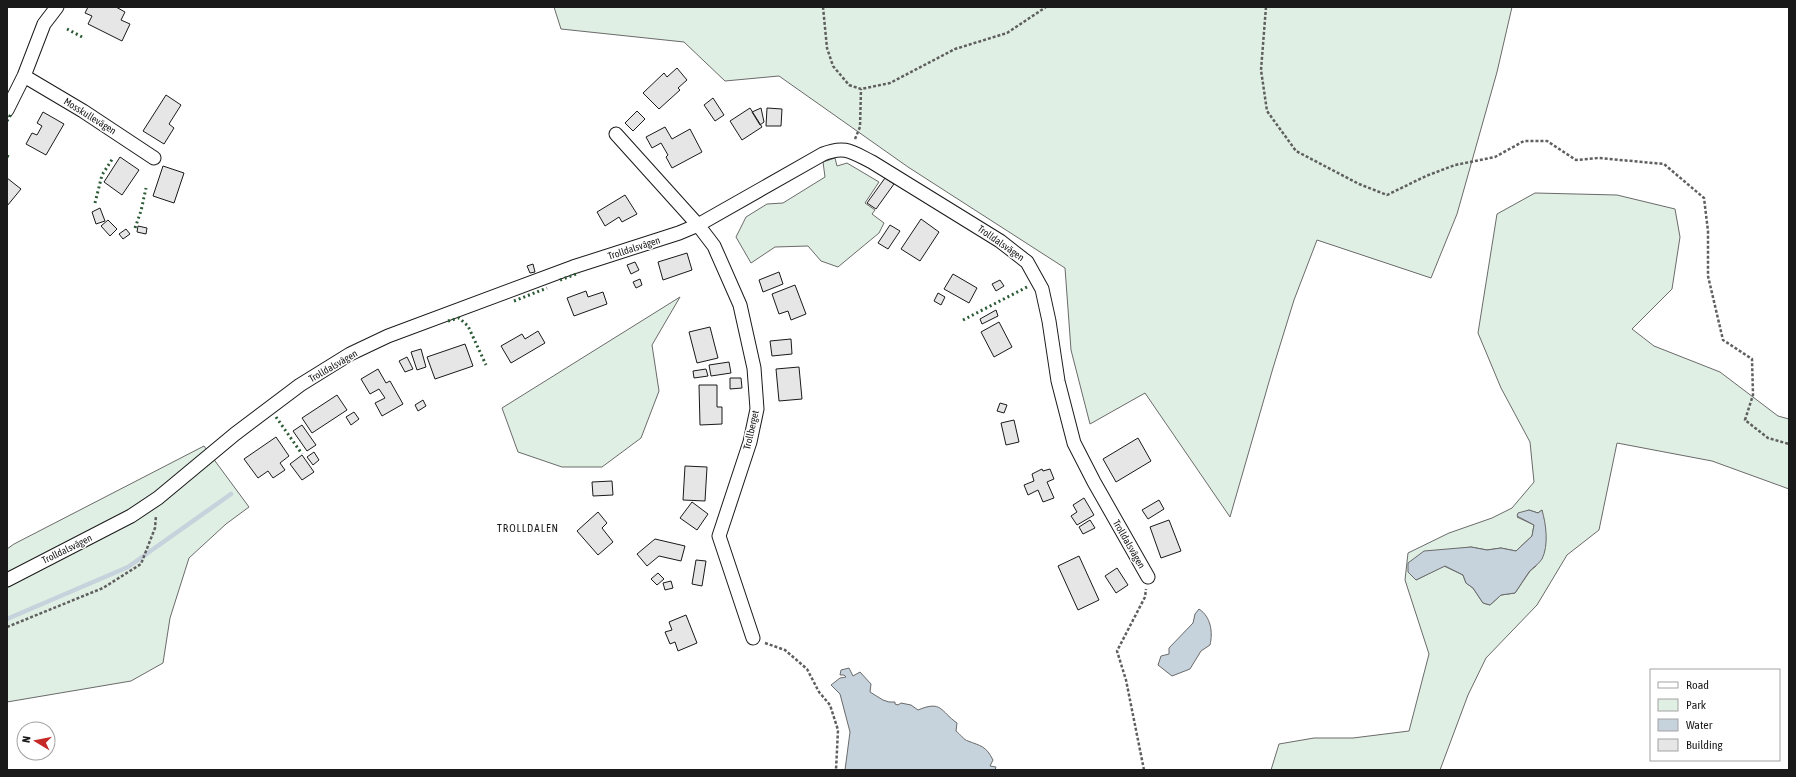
<svg xmlns="http://www.w3.org/2000/svg" width="1796" height="777" viewBox="0 0 1796 777" font-family="'Asap Condensed',sans-serif">
<style>
.green{fill:#e0efe3;stroke:#6a6a6a;fill-rule:evenodd}
.water{fill:#c6d2dc;stroke:#6a6a6a}
.lines{fill:none;stroke-linecap:round;stroke-linejoin:round}
.stream{stroke:#c6d2dc;stroke-width:4.5}
.building{fill:#e6e6e6;stroke:#1a1a1a}
.minor-casing{stroke:#1a1a1a;stroke-width:15}
.path{stroke:#5f5f5f;stroke-width:2.5;stroke-dasharray:3 2;stroke-linecap:butt}
.minor{stroke:#fff;stroke-width:13}
.hedge{stroke:#2b5a34;stroke-width:3;stroke-dasharray:2 3;stroke-linecap:butt}
.labels{text-anchor:middle;dominant-baseline:central;stroke-width:3;stroke-linejoin:round;paint-order:stroke}
.street-label{font-size:10px;fill:#1a1a1a;stroke:#fff}
.neighbourhood-label{font-size:11px;letter-spacing:1px;fill:#1a1a1a;stroke:#fff}
</style>
<rect width="100%" height="100%" fill="#fff"/>
<path class="green" d="M554,7H1512L1497,72L1457,214L1431,278L1317,240L1294,300L1273,368L1230,517L1145,393L1090,424L1071,350L1065,268L908,167L779,76L725,81L684,42L561,29Z
M835,158L837,166L847,163L879,182L865,203L875,210L872,214L884,223L879,233L838,267L821,261L808,246L775,247L751,263L736,237L746,217L767,204L783,203L825,177L823,162Z
M1535,193L1617,195L1675,209L1680,237L1672,289L1632,329L1654,346L1720,372L1778,416L1789,419V489L1712,461L1617,443L1599,530L1567,555L1537,605L1486,658L1468,695L1440,770H1271L1279,744L1314,738H1353L1409,731L1429,654L1405,580L1408,553L1449,533L1492,518L1512,508L1534,482L1530,442L1501,388L1478,333L1497,214ZM1529,510L1538,513L1542,510L1536,566L1530,571L1515,593L1501,595L1490,605L1483,603L1473,588L1466,583L1463,575L1444,566L1416,580L1408,572L1453,550L1471,547L1487,550L1501,548L1516,551L1532,536L1534,525L1517,517Z
M680,297L652,345L659,391L641,438L602,467H562L518,452L502,408Z
M204,446L249,507L226,524L189,558L170,618L163,663L131,681L7,702V549L14,544Z"/>
<path class="water" d="M1529,510L1538,513L1542,510C1546,524 1549,545 1542,559C1538,565 1533,567 1529,572C1524,579 1520,586 1515,593L1501,595L1490,605L1483,603L1473,588L1466,583L1463,575L1445,566L1416,580L1408,572V563L1424,551L1471,547L1487,550L1501,548L1516,551L1532,536L1534,525L1517,516L1518,513Z
M1199,609C1211,617 1213,632 1210,645L1201,651L1190,669L1172,676L1158,665L1161,656L1169,654V648L1193,623L1195,614Z
M849,668L853,676L860,672L871,684L870,692L883,700L889,702H895V704L898,705L901,703L911,705L918,710C942,700 940,711 957,723L956,731C960,734 964,740 968,741C981,746 986,746 993,760L990,766L996,767L995,770H845L850,732L840,694L831,685L840,678L846,677L844,675H840L841,670Z"/>
<g class="lines">
<path class="stream" d="M7,619L128,567L231,494"/>
</g>
<path class="building" d="M88,7H116L125,12L121,20L130,24L122,41L88,24L92,16L85,13Z
M677,68L687,80L678,88L680,90L659,109L643,93L664,73L667,77Z
M166,95L181,105L169,124L174,128L164,144L143,131Z
M713,98L724,115L715,121L704,105Z
M750,108L762,127L742,140L730,121Z
M761,108L764,122L760,125L752,112Z
M767,108L782,109L781,126H766Z
M637,111L645,119L633,131L625,123Z
M43,112L64,124L46,155L26,144L32,133L37,135L42,126L37,123Z
M665,127L672,139L690,129L702,152L672,168L666,157L668,155L661,143L652,148L646,137Z
M120,157L139,170L122,195L104,182Z
M163,166L184,173L174,203L153,196Z
M7,178L21,189L7,206Z
M885,178L894,184L876,209L867,203Z
M625,195L637,214L622,222L619,217L605,226L597,212Z
M100,208L105,221L96,224L92,212Z
M921,219L939,232L920,261L901,249Z
M108,220L117,229L110,236L101,226Z
M890,225L900,231L888,249L878,243Z
M138,226L147,228L146,234L137,232Z
M126,229L130,234L123,239L119,234Z
M687,253L692,270L663,280L658,262Z
M635,262L639,270L631,274L627,265Z
M533,264L535,272L530,273L527,266Z
M779,272L783,284L763,292L759,280Z
M953,274L977,288L969,303L944,289Z
M640,279L642,285L636,288L633,282Z
M1000,280L1004,286L996,291L992,284Z
M795,285L806,314L791,320L788,311L779,314L772,294Z
M586,291L588,297L603,292L607,304L574,316L567,298Z
M938,293L945,297L941,305L934,301Z
M996,310L998,316L982,324L980,319Z
M999,322L1012,347L994,357L981,332Z
M710,327L718,358L697,363L689,332Z
M538,331L545,343L511,363L501,346L522,334L525,339Z
M791,339L792,354L772,356L770,341Z
M465,344L473,366L435,379L427,357Z
M421,349L426,367L417,370L411,352Z
M407,357L413,369L405,372L399,361Z
M729,362L731,373L711,376L709,365Z
M799,367L802,399L779,401L776,369Z
M378,369L386,383L390,381L403,404L382,416L375,403L385,398L379,389L370,394L361,379Z
M706,369L708,376L694,378L693,371Z
M730,378H741L742,388L730,389Z
M699,385H717V407H722V424L700,425Z
M337,395L347,410L312,433L302,418Z
M423,400L426,406L418,411L415,405Z
M1000,403L1007,405L1004,413L997,411Z
M354,412L359,419L351,425L346,417Z
M1014,420L1019,442L1006,445L1001,423Z
M302,425L316,445L307,451L293,431Z
M276,437L289,456L280,463L285,470L273,478L268,471L258,478L244,459Z
M1138,438L1151,461L1116,482L1103,459Z
M314,452L319,460L313,465L307,457Z
M302,455L314,472L302,480L290,464Z
M685,466L707,467L705,501L683,500Z
M1042,469L1043,471L1050,469L1054,479L1047,482L1054,498L1043,502L1038,490L1028,495L1024,485L1034,481L1032,474Z
M612,481L613,495L593,496L592,482Z
M1084,498L1094,515L1077,525L1071,516L1077,512L1073,505Z
M1159,500L1164,509L1148,519L1142,510Z
M692,502L708,514L697,530L680,518Z
M598,512L607,523L602,528L613,542L598,555L577,531Z
M1090,520L1095,528L1083,534L1079,527Z
M1169,520L1181,551L1161,558L1150,527Z
M655,539L685,546L681,561L659,556L647,566L637,554Z
M1079,556L1099,600L1078,610L1058,566Z
M696,560L706,561L702,586L692,584Z
M1117,568L1128,585L1116,593L1105,576Z
M658,573L664,579L657,585L651,579Z
M671,581L673,588L665,590L663,583Z
M686,615L697,643L678,651L675,642L670,644L665,632L672,630L669,622Z"/>
<g class="lines">
<g class="minor-casing">
<path id="minor" d="M24,76L83,111L154,158
M7,110L24,76L44,24L57,7
M616,134L698,225L714,246L740,305L754,368L757,409L750,442L719,536L753,638
M7,580L131,516L158,498L235,434L300,385L350,354L388,336L573,267L679,233L698,225L823,154C845,145 852,152 872,162L1000,241L1027,262L1042,289L1049,321L1058,381L1074,443L1094,482L1148,577"/>
</g>
<path class="path" d="M823,7L827,48L833,66L849,85L861,89L890,83L955,49L1007,33L1046,7
M1266,7L1261,70L1267,111L1296,151L1359,184L1387,195L1426,176L1455,165L1495,157L1524,141H1547L1576,160L1599,158L1664,164L1704,198L1708,231V276L1723,340L1752,359L1753,395L1745,420L1768,438L1789,444
M855,139L860,127L861,89
M7,627L103,588L141,564L155,528L156,516
M765,643L785,650L807,669L819,692L830,705L838,730L836,770
M1144,770L1126,680L1117,651L1145,597L1146,589"/>
<use href="#minor" class="minor"/>
<path class="hedge" d="M67,29L84,38
M7,121L11,114
M7,156L11,158
M95,203L102,175L113,158
M135,228L141,211L146,188
M560,280L579,273
M514,301L547,288
M963,320L1027,287
M448,321L459,318L468,326L486,365
M276,417L302,454"/>
</g>
<g class="labels">
<g class="street-label">
<text transform="translate(90 116) rotate(32)">Mosskullevägen</text>
<text transform="translate(1001 243) rotate(35)">Trolldalsvägen</text>
<text transform="translate(634 248) rotate(-18)">Trolldalsvägen</text>
<text transform="translate(333 366) rotate(-30)">Trolldalsvägen</text>
<text transform="translate(751 430) rotate(-77)">Trollberget</text>
<text transform="translate(1129 544) rotate(60)">Trolldalsvägen</text>
<text transform="translate(67 549) rotate(-26)">Trolldalsvägen</text>
</g>
<g class="neighbourhood-label">
<text x="528" y="528">TROLLDALEN</text>
</g>
</g>
<rect width="1796" height="777" fill="none" stroke="#1a1a1a" stroke-width="16"/>
<rect x="1650" y="669" width="130" height="92" fill="#ffffff" stroke="#a3a3a3"/>
<rect x="1658" y="682" width="20" height="6" fill="#ffffff" stroke="#a3a3a3"/>
<text x="1686" y="689" font-size="12" fill="#1a1a1a">Road</text>
<rect x="1658" y="699" width="20" height="12" fill="#e0efe3" stroke="#a3a3a3"/>
<text x="1686" y="709" font-size="12" fill="#1a1a1a">Park</text>
<rect x="1658" y="719" width="20" height="12" fill="#c6d2dc" stroke="#a3a3a3"/>
<text x="1686" y="729" font-size="12" fill="#1a1a1a">Water</text>
<rect x="1658" y="739" width="20" height="12" fill="#e6e6e6" stroke="#a3a3a3"/>
<text x="1686" y="749" font-size="12" fill="#1a1a1a">Building</text>
<g transform="translate(36 741) rotate(280)"><circle r="19" fill="#ffffff" stroke="#a3a3a3"/>
<path d="M0-3L7 15L0 10L-7 15Z" fill="#c62828"/>
<text y="-6" font-size="11" font-weight="bold" text-anchor="middle" fill="#1a1a1a">N</text>
</g>
</svg>
